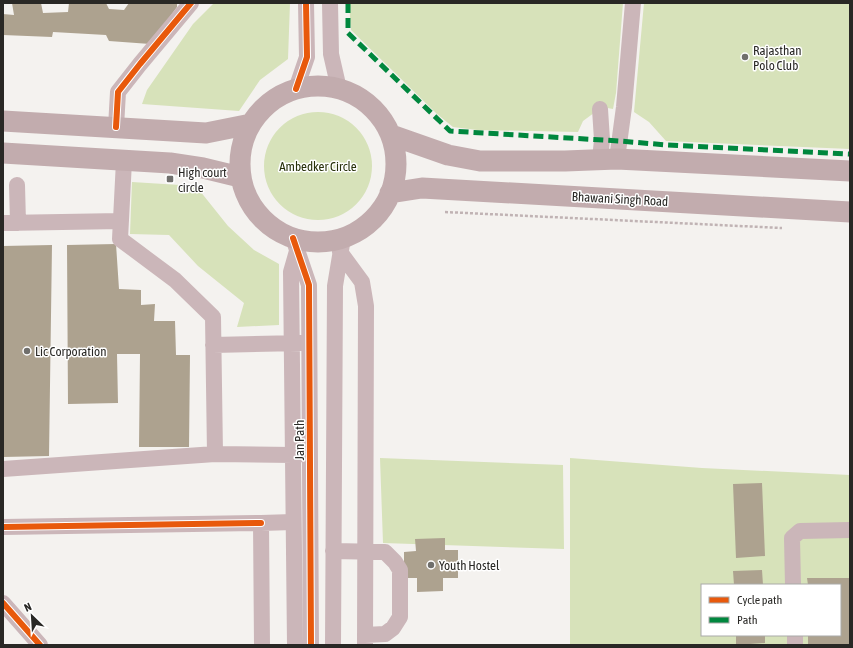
<svg xmlns="http://www.w3.org/2000/svg" width="853" height="648" viewBox="0 0 853 648" font-family="'Asap Condensed',sans-serif">
<style>
.green{fill:#d7e2ba;fill-rule:evenodd}
.building{fill:#ada28f}
.lines{fill:none;stroke-linecap:round;stroke-linejoin:round}
.path{stroke:#c0b3b4;stroke-width:2.5;stroke-dasharray:3 2;stroke-linecap:butt}
.minor{stroke:#cbb6b9;stroke-width:16}
.major{stroke:#c2acae;stroke-width:21}
.quiet{stroke:#00873e;stroke-width:5;stroke-dasharray:10 5;stroke-linecap:butt}
.cycleway-casing{stroke:#fff;stroke-width:8}
.cycleway{stroke:#e8590c;stroke-width:6}
.poi-dot{fill:#706f6c;stroke:#fff;stroke-width:1.5}
.labels{text-anchor:middle;dominant-baseline:central;stroke-width:3;stroke-linejoin:round;paint-order:stroke}
.poi-label{font-size:13px;fill:#292825;stroke:#fff;text-anchor:start}
.park-label{font-size:13px;fill:#28310b;stroke:#fff}
.street-label{font-size:13px;fill:#292825;stroke:#fff}
</style>
<rect width="100%" height="100%" fill="#f4f2ef"/>
<path class="green" d="M214,3H290L288,59L260,80L239,111L142,104L147,90L193,24Z
M349,3H623L616,93L613,109L602,107L583,121L578,132L477,130L453,127L437,114L351,30Z
M644,3H850V149L666,141L649,122L634,112Z
M264 166a54 54 0 1 1 108 0a54 54 0 1 1-108 0Z
M132,182L196,186L228,226L254,250L279,264V325L237,327L244,303L198,266L169,235L130,234Z
M380,458L563,465L564,549L383,543Z
M570,458L702,468L850,475V645H570ZM702,585H840V635H702Z"/>
<path class="building" d="M12,3H41L43,13L68,12L69,3H106L109,9L124,10L129,3H177V7L150,44L109,41L106,35L53,32L52,37L3,35V14L14,15Z
M116,244L119,289L141,290V305L155,304L154,321H175L176,355H190L189,447H139L140,354H117L118,403L68,404L67,245Z
M52,245L49,456L3,457V246Z
M762,483L765,556L736,558L733,484Z
M445,538V550H458V578H443V591L417,592V578H404V552L416,551L415,539Z
M762,570L763,585H734L733,571Z
M807,578H850V645H808V635H840V585H808Z
M736,635H765V643L736,645Z"/>
<g class="lines">
<path class="path" d="M445,212L782,228"/>
<path class="minor" d="M330,3L331,54L339,89
M296,89L307,57L306,3
M116,127L118,92L140,64L191,3
M600,159L602,140L600,109
M617,159L624,107L633,3
M17,185L18,223
M3,223L121,221
M293,238L309,285L311,645
M340,252L362,282L366,306L365,645
M213,345L301,343
M215,454L293,455L302,454
M3,469L215,454L213,317L175,280L120,239L124,161
M3,527L261,523
M333,551L385,552L395,562L400,570V617L393,628L385,634L365,635
M793,585L792,538L800,531L850,530
M3,603L40,645
M795,635V645
M262,645L261,523L293,522
M295,645L291,272L297,251
M333,645L335,286L343,238"/>
<path class="major" d="M240 164a78 78 0 1 1 156 0a78 78 0 1 1-156 0Z
M3,121L206,133L251,124
M391,135L448,155L480,161H565L617,159L850,171
M3,153L170,163L203,168L240,177
M390,193L422,188L850,212"/>
<path class="quiet" d="M348,3V33L450,131L619,141L667,145L850,154"/>
<g class="cycleway-casing">
<path id="cycleway" d="M296,89L307,57L306,3
M116,127L118,92L140,64L191,3
M293,238L309,285L311,645
M3,527L261,523
M3,603L40,645"/>
</g>
<use href="#cycleway" class="cycleway"/>
</g>
<g class="poi-dot">
<circle cx="745" cy="57" r="4"/>
<rect x="166" y="175" width="8" height="8" rx="2"/>
<circle cx="27" cy="351" r="4"/>
<circle cx="431" cy="565" r="4"/>
</g>
<g class="labels">
<g class="poi-label">
<text x="753" y="50">Rajasthan<tspan x="753" dy="15">Polo Club</tspan></text>
<text x="178" y="172">High court<tspan x="178" dy="15">circle</tspan></text>
<text x="35" y="351">Lic Corporation</text>
<text x="439" y="565">Youth Hostel</text>
</g>
<g class="park-label">
<text x="318" y="166">Ambedker Circle</text>
</g>
<g class="street-label">
<text transform="translate(620 199) rotate(3)">Bhawani Singh Road</text>
<text transform="translate(299 440) rotate(-90)">Jan Path</text>
</g>
</g>
<rect width="853" height="648" fill="none" stroke="#292825" stroke-width="8"/>
<rect x="701" y="584" width="140" height="52" fill="#ffffff" stroke="#a9a9a8"/>
<rect x="709" y="597" width="20" height="6" fill="#e8590c" stroke="#a9a9a8"/>
<text x="737" y="604" font-size="12" fill="#292825">Cycle path</text>
<rect x="709" y="617" width="20" height="6" fill="#00873e" stroke="#a9a9a8"/>
<text x="737" y="624" font-size="12" fill="#292825">Path</text>
<g transform="translate(32 616) rotate(335)" stroke="#ffffff" stroke-width="3" paint-order="stroke">
<path d="M0-3L7 15L0 10L-7 15Z" fill="#292825"/>
<text y="-6" font-size="11" font-weight="bold" text-anchor="middle" fill="#292825">N</text>
</g>
</svg>
